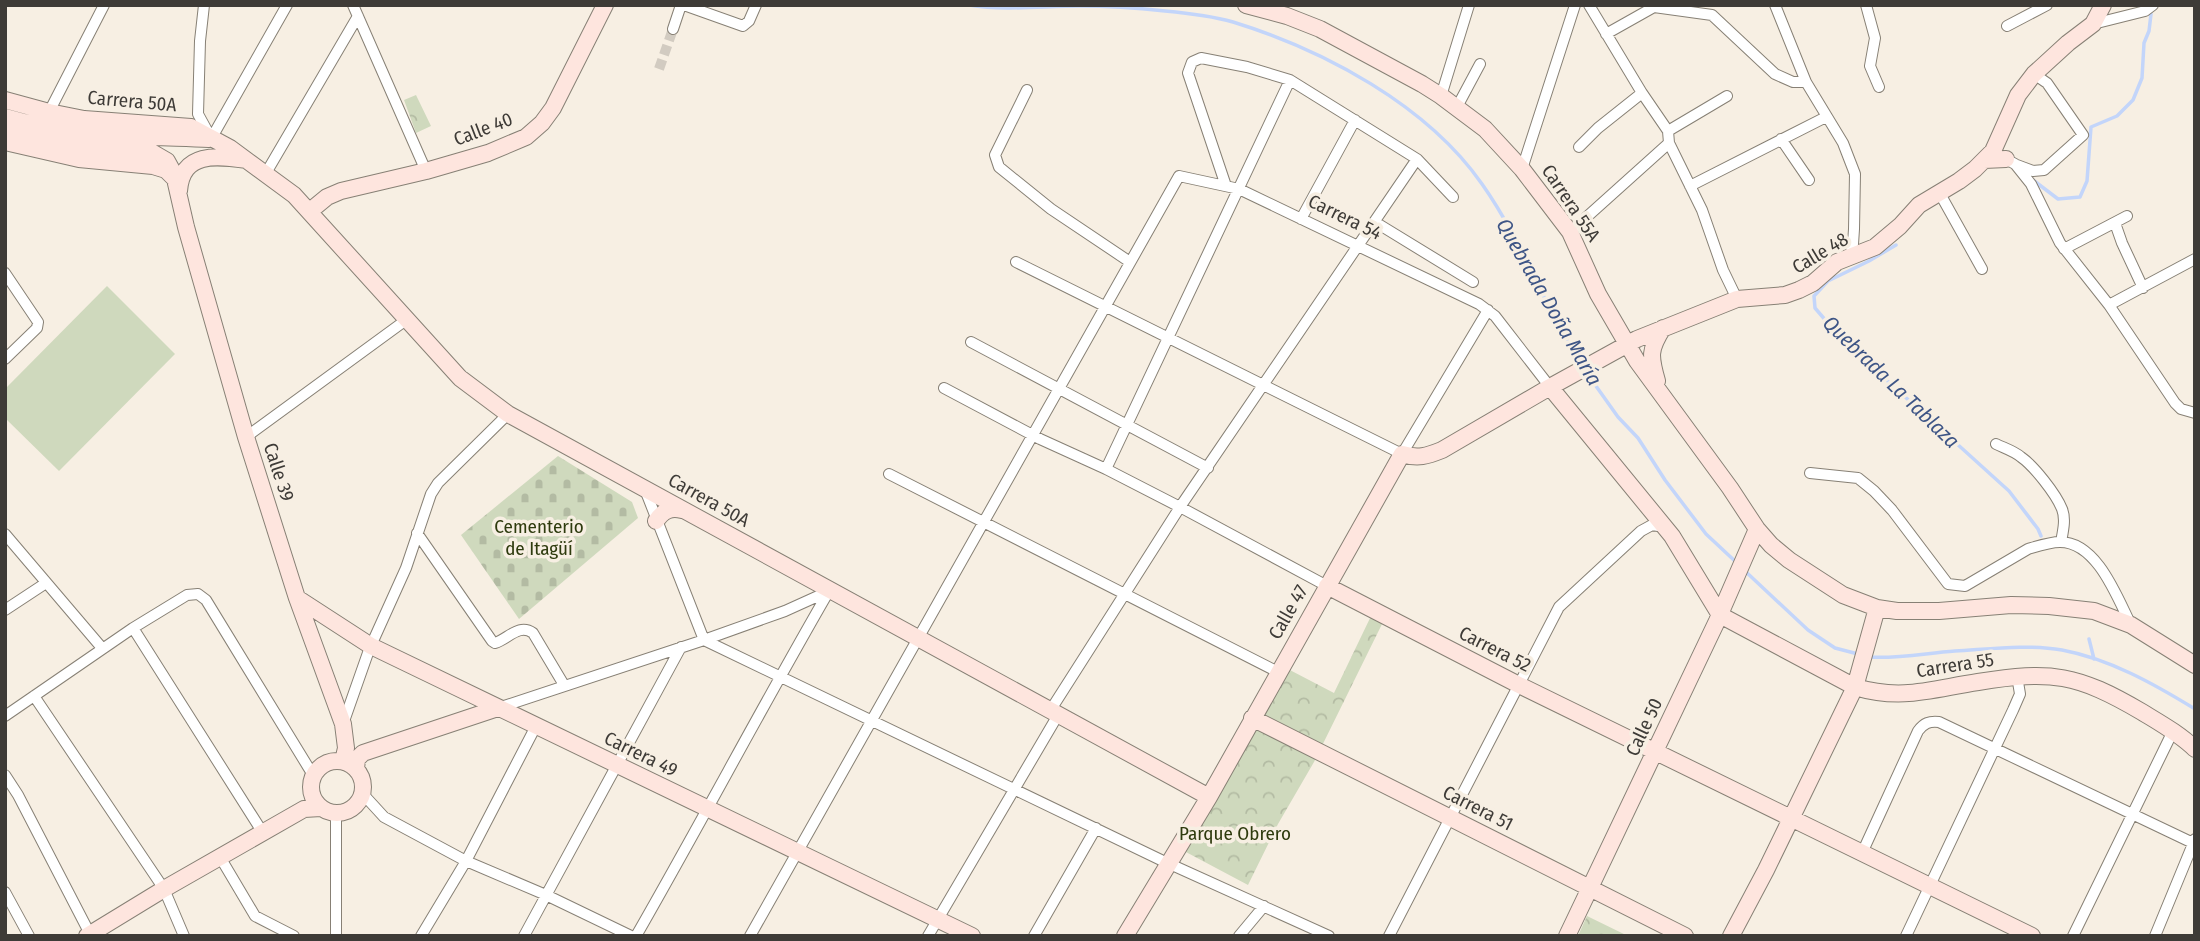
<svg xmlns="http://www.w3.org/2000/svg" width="2200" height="941" viewBox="0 0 2200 941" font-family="'Fira Sans Condensed',sans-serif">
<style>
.green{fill:#cfd9bd}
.forest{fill:url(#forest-crowns)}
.cemetery{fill:url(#cemetery-stones)}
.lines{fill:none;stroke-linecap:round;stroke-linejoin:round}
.stream{stroke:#c3d5fa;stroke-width:3.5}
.street-tunnel{stroke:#d2cbc1;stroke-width:10;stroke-dasharray:10 5;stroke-linecap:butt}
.street-casing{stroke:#878075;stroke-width:12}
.secondary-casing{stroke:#878075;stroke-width:18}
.street{stroke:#fff;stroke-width:10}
.secondary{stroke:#fee5de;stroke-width:16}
.labels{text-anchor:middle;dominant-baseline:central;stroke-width:7;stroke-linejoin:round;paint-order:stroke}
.street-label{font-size:19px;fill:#3e3b37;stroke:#f7efe3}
.park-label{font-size:19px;fill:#2e3b0e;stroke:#f7efe3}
.water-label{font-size:21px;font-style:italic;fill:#3e5586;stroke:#f7efe3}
</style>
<defs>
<pattern id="forest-crowns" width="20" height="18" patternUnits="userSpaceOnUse" patternTransform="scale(1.75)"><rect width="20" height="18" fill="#cfd9bd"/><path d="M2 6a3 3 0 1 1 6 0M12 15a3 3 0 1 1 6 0" fill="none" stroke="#b3bba3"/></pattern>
<pattern id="cemetery-stones" width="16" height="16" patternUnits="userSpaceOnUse" patternTransform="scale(1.75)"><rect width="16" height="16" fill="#cfd9bd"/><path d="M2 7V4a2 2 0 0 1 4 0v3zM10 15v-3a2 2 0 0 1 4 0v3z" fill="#b3bba3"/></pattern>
</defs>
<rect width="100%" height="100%" fill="#f7efe3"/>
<path class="green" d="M107,286L175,354L59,471L5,418V389Z"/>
<path class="forest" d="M416,95L431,126L416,133L404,100Z
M1372,614L1384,620L1314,762L1278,824L1248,885L1184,851L1286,668L1334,693Z
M1587,916L1628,936H1578Z"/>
<path class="cemetery" d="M558,456L632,502L638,518L519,619L461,535Z"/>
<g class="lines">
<path class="stream" d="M969,5C1006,11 1043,6 1080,6C1108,6 1137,8 1165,11C1187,13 1212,16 1233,22C1324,50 1427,105 1482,184C1511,225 1531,271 1553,315C1562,332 1572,349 1582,366
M2033,180L2058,199L2080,197L2087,181L2091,127L2117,116L2133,100L2142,78L2144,43L2149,31L2151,14L2148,10
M1896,245L1869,261L1828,281L1814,296L1815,308L1833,329L1859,344L1882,376L2009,491L2038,529L2041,536
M1586,372L1618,417L1638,438L1665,480L1706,534L1737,563
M1745,571L1808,630L1835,648L1858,654
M2089,639L2094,659
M1869,657C1898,659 1926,653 1955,651C1990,649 2027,644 2062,650C2110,659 2154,684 2195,709"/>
<path class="street-tunnel" d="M659,69L673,29"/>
<g class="street-casing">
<path id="street" d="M204,5L200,41L198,114L210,136
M353,5L426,171
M684,5L743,26L749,21L756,5
M1589,5L1642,93L1668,131L1669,143L1702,210L1723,270L1737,299
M1775,5L1806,82L1843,143L1855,174L1854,229L1853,244L1850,256
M1866,5L1875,38L1870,66L1879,87
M2093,24L2145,11L2153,5
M2007,26L2047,5
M673,29L681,5
M1606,34L1654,7L1712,15L1775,74L1793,82H1806
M1027,90L995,155L999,167L1051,209L1130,262
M1441,96L1469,5
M1457,107L1480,64
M49,112L104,5
M1668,131L1727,96
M211,139L287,5
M1781,139L1809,180
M1579,147L1598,128L1642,93
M2002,157L2015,164L2031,184L2060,243L2109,305L2175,403L2181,409L2195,413
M2017,165L2033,171L2044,170L2083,135L2047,83L2034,74
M1522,169L1575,5
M266,173L358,16
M1226,186L1188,73L1192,62L1201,58L1247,67L1290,80L1417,159L1453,197
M1690,186L1826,117
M1939,192L1982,269
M1301,219L1355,120
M1375,222L1473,282
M2115,223L2122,243L2143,288
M1570,232L1669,143
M2064,249L2127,216
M1016,262L1402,454L1488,310
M5,273L38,322L37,328L5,359
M2109,305L2195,259
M971,342L1208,468
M944,388L1040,439L1106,469L1180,507L1327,586
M246,437L406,320
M1996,444C2004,448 2014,451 2021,457C2034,466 2056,494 2062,509C2066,519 2063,531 2061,542
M1106,469L1290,80
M1810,473L1858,478L1874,491L1892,510L1948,584L1965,586L2028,549C2038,546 2050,542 2060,542C2097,542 2117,597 2131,625
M889,474L1278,672
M644,487L704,640L1161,860L1329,936
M417,533L492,641L495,643C508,639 519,623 533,633L564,685
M5,534L102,648
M5,610L46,583
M133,628L263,833
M34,696L164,889L184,936
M498,708L704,640L785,611L827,592
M1050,711L1180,507L1417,159
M5,716L133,628L187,595L198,594L206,600L313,775
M343,724L369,650L406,568L431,494L438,483L508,414
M5,775L18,795L90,934
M362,793L384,817L466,861L546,895L631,936
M336,814V936
M1862,853L1918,731C1924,723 1929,721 1939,722L2193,843
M220,857L255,916L294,936
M5,892L29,936
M421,936L466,861L536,726
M524,936L681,647
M636,936C702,821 763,705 829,591
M750,936L1179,176L1239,189L1479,304L1495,316L1550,387
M928,936L1058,715
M1034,936L1096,828
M1239,936L1264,906
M1389,936L1559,607L1641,531L1652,525L1665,527
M1906,936L2013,710L2020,694L2017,676
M2073,936L2173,731
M2155,936L2195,839"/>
</g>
<g class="secondary-casing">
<path id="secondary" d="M1246,5L1287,16L1320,29L1422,84L1441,96L1485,129L1522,169L1570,232L1598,294L1637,361L1730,488L1757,529L1771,545L1789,560L1843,595L1877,608L1897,611H1939L2011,605L2049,606L2094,611L2131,625L2195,665
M5,100L49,112L84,119L191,127L230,148L294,195L460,378L508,414L1209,797
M5,117C71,137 140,136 209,139
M5,129L78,145L148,150L167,161L173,172
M5,142L79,159L153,166L166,170L175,179L186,227L246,437L297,598L343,724L346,748L343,761
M1984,160L2006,159
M179,191C182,151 217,156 246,160
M310,211L327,197L341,191L426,171L488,153L526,137L542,123L553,108L605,5
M1657,381C1650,356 1649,350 1663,328
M1550,387L1672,536L1720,615
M656,521C663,511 670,507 682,510
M1327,586L1519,685L2032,936
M297,598L371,646L972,936
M1720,615L1855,687C1902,701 1932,689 1978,682C2052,670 2077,674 2142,712C2160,723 2180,734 2195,749
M1252,718L1685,936
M311 787a26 26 0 1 1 52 0a26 26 0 1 1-52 0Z
M356,769L357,759L363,753L498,708
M87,936L164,889L304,809L321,808
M1125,936L1209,797L1402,454C1418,459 1427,456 1442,450L1550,387L1637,339L1737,299L1785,295L1799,290L1813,283L1837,262L1875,247L1900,226L1919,205L1959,181L1975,169L1993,151L2018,95L2034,74L2068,43L2093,24L2103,5
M1567,936L1717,621L1757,529
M1731,936L1766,870L1855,687L1877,608"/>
</g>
<use href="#street" class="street"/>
<use href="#secondary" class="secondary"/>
</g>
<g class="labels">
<g class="street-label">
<text transform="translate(132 101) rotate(5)">Carrera 50A</text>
<text transform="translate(483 129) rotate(-21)">Calle 40</text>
<text transform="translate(1571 203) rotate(56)">Carrera 55A</text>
<text transform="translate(1345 217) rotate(26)">Carrera 54</text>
<text transform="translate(1820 253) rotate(-31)">Calle 48</text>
<text transform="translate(279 472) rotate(72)">Calle 39</text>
<text transform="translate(709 500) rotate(29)">Carrera 50A</text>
<text transform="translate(1288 612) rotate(-60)">Calle 47</text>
<text transform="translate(1495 649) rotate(27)">Carrera 52</text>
<text transform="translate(1955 665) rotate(-9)">Carrera 55</text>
<text transform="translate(1644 727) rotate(-65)">Calle 50</text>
<text transform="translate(641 754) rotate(26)">Carrera 49</text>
<text transform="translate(1478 808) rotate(27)">Carrera 51</text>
</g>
<g class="park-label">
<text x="539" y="526">Cementerio<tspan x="539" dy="22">de Itagüí</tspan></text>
<text x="1235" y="833">Parque Obrero</text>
</g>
<g class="water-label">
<text transform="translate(1549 302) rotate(60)">Quebrada Doña María</text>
<text transform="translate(1891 382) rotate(44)">Quebrada La Tablaza</text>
</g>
</g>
<rect width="2200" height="941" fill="none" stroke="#3e3b37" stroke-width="14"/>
</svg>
